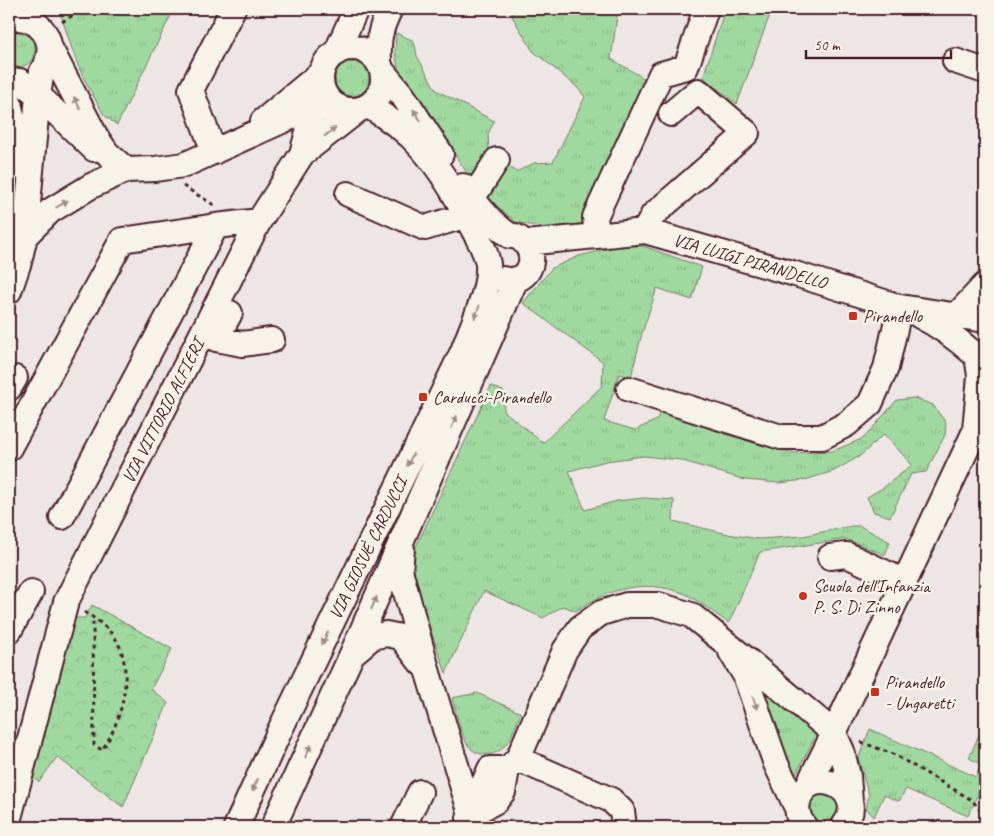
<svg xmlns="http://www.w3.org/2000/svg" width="994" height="836" viewBox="0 0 994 836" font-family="Caveat,sans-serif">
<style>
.grass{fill:url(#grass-tufts);stroke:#757c65}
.forest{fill:url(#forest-crowns);stroke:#757c65}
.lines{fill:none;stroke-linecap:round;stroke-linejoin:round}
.minor-casing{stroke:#4a1f2b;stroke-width:28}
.path{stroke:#4a1f2b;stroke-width:3;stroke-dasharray:4 4;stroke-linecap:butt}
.minor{stroke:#f7f3e8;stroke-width:24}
.oneway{fill:#a0898a}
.poi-dot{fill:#c8321e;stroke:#f7f3e8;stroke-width:2}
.labels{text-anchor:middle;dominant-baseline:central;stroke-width:5;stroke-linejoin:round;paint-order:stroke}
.street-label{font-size:18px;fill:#4a1f2b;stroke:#f7f3e8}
.poi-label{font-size:18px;fill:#4a1f2b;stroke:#f7f3e8;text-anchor:start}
</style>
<defs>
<pattern id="grass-tufts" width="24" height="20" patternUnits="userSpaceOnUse" patternTransform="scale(1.25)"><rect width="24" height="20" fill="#a0d99f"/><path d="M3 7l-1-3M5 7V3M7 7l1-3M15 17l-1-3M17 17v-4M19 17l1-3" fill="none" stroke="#8bba89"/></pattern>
<pattern id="forest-crowns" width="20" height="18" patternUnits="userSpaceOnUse" patternTransform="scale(1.25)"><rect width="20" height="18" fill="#a0d99f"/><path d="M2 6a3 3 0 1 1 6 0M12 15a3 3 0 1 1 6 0" fill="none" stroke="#8bba89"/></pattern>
</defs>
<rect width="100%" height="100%" fill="#eee5e5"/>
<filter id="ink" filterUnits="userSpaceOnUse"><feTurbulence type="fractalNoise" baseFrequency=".02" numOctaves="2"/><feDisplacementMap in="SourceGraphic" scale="10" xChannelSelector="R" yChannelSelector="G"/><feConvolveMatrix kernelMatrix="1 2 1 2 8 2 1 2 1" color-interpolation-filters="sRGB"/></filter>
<g filter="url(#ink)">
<path class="grass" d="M59,9H174L117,125L104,115L84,79L75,58Z
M511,9H618L611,59L649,81L587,223L544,228L516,222L493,203L470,177L400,76L395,53L396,33L414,41L417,56L436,90L494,121L488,134L489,151L516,172L534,163L553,162L585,97L577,87L533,51L513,18Z
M725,9H772L737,104L703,77Z
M13,32C47,30 38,77 9,65V34Z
M335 79a17 17 0 1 1 34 0a17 17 0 1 1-34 0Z
M619,246H643L702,267L692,300L657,288L642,333L631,377L619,374L604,421L635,430L657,420L660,412L754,443L794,453L833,451L864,438L897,400L914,398L933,405L946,423L945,435L926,472L911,474L890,517L874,512L867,497L883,488L912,465L884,434L860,456L834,471L805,480L779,483L745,480L680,460L644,456L606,461L569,471L585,510L617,501L644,498L674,500L673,521L728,534L759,539L803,536L851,526H860L890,542L885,555L846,539L760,552L729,623C716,615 696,598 683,593C644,579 609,588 576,611L563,606L543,618L484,591L446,673L411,576L412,555L491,386L503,391L504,411L543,443L602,386L603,362L523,303L552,268L579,256Z
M759,679L817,733L793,780Z
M477,693L521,713C513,731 507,758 482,754C474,753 468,747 465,740C459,727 456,712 452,698Z
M985,721V802L977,796L968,816L906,789L899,801L884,795L874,817L866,808L869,795L858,759L870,729L976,777L981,764L969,758Z
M809 808a15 15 0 1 1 30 0a15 15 0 1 1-30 0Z"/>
<path class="forest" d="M92,605L172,649L151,689L168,703L123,807L57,757L39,782L31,775L67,618H85Z"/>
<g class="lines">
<g class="minor-casing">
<path id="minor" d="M9,19C35,13 57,37 47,62
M321 79a31 31 0 1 1 62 0a31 31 0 1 1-62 0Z
M50,48L96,137L107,153L126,170
M336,53L356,9
M955,61L985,71
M379,62C378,39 380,29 390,9
M383,72L403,96L441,154
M20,81L38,95L94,149
M9,102L23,168
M263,121L322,72
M214,152L191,90L233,9
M302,154L358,110
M463,186C476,204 491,223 510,236
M348,194L425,228L467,215
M472,199L497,160
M645,231L653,215L747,133L698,91L671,114
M25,236L50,211L91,186L126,170L155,169L184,165L293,116L337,106
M597,236L595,217L661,74L686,67L706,9
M526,243L645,231L792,273L900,307L985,320
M503,279C532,287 543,248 515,236
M9,291L19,262L25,236L38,95L42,71
M230,313L216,339L242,344L272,340
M920,316C940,326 956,338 973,353
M956,316L985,285
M9,388L15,378
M629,389L781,437H822L847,424L870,404L886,368L900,307
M975,430L980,376L978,362
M9,448L122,240L216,226
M62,517L216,226L259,221
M402,549L400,570L428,673L471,814
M830,557L847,555L905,582
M9,631L31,592
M731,652L745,675L776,764L797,808
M352,654L372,637L386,634L401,637L421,663
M518,759L611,800L622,811L624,827
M807,787L834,733L975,431L985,414
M471,814L496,801L503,792L507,769L518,759L565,650L580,628L601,613L627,605H659L691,615L747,660L834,733L842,751L848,776L850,802
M9,818L66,602L259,221L302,154L321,84
M469,818L490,769H507
M236,827L280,730L463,351C472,325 490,291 488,264C486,251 479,240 473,229C457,196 438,163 412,138C399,125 384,116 369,106
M273,827L352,654L516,279
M403,827L420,792
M805,827C799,820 796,811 798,802C808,761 873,790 843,827"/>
</g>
<path class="path" d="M62,22L83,9
M183,186L214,205
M84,612C97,619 111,630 118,643C134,675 121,723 102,750L94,745L93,618
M861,742L893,754L972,800L985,816V827"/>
<use href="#minor" class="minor"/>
</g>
<defs><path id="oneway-solid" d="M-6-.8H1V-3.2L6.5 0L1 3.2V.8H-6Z" transform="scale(1.25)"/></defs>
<g class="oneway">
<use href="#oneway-solid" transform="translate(77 103) rotate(-117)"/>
<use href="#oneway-solid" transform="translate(417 115) rotate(-124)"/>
<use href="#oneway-solid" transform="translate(330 132) rotate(-38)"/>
<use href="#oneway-solid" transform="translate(62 204) rotate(-31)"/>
<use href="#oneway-solid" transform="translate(477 312) rotate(111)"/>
<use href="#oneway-solid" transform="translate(454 422) rotate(-66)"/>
<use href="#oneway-solid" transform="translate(410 460) rotate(116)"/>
<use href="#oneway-solid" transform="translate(374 603) rotate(-66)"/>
<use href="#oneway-solid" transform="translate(325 638) rotate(116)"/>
<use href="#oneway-solid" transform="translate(755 703) rotate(71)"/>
<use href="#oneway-solid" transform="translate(308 751) rotate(-66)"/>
<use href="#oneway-solid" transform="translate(255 785) rotate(115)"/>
</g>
</g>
<g class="poi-dot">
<rect x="848" y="311" width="10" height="10" rx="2.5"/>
<rect x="418" y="392" width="10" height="10" rx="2.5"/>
<circle cx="803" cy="596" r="5"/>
<rect x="870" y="687" width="10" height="10" rx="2.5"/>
</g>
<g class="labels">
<g class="street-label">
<text transform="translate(750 261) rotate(16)">VIA LUIGI PIRANDELLO</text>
<text transform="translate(163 411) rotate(-63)">VIA VITTORIO ALFIERI</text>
<text transform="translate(368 548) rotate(-64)">VIA GIOSUÈ CARDUCCI</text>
</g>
<g class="poi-label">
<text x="863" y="316">Pirandello</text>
<text x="433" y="397">Carducci-Pirandello</text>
<text x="813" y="586">Scuola dell'Infanzia<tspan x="813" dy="21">P. S. Di Zinno</tspan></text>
<text x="885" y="682">Pirandello<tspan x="885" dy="21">- Ungaretti</tspan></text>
</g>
</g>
<rect width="994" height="836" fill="none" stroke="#f7f3e8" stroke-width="30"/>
<rect x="15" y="15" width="964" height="806" fill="none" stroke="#4a1f2b" stroke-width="2" filter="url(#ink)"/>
<path d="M806 50v8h145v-8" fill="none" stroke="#4a1f2b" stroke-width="2.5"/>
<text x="814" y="50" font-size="15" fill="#4a1f2b" stroke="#f7f3e8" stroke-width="4" paint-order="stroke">50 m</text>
</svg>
